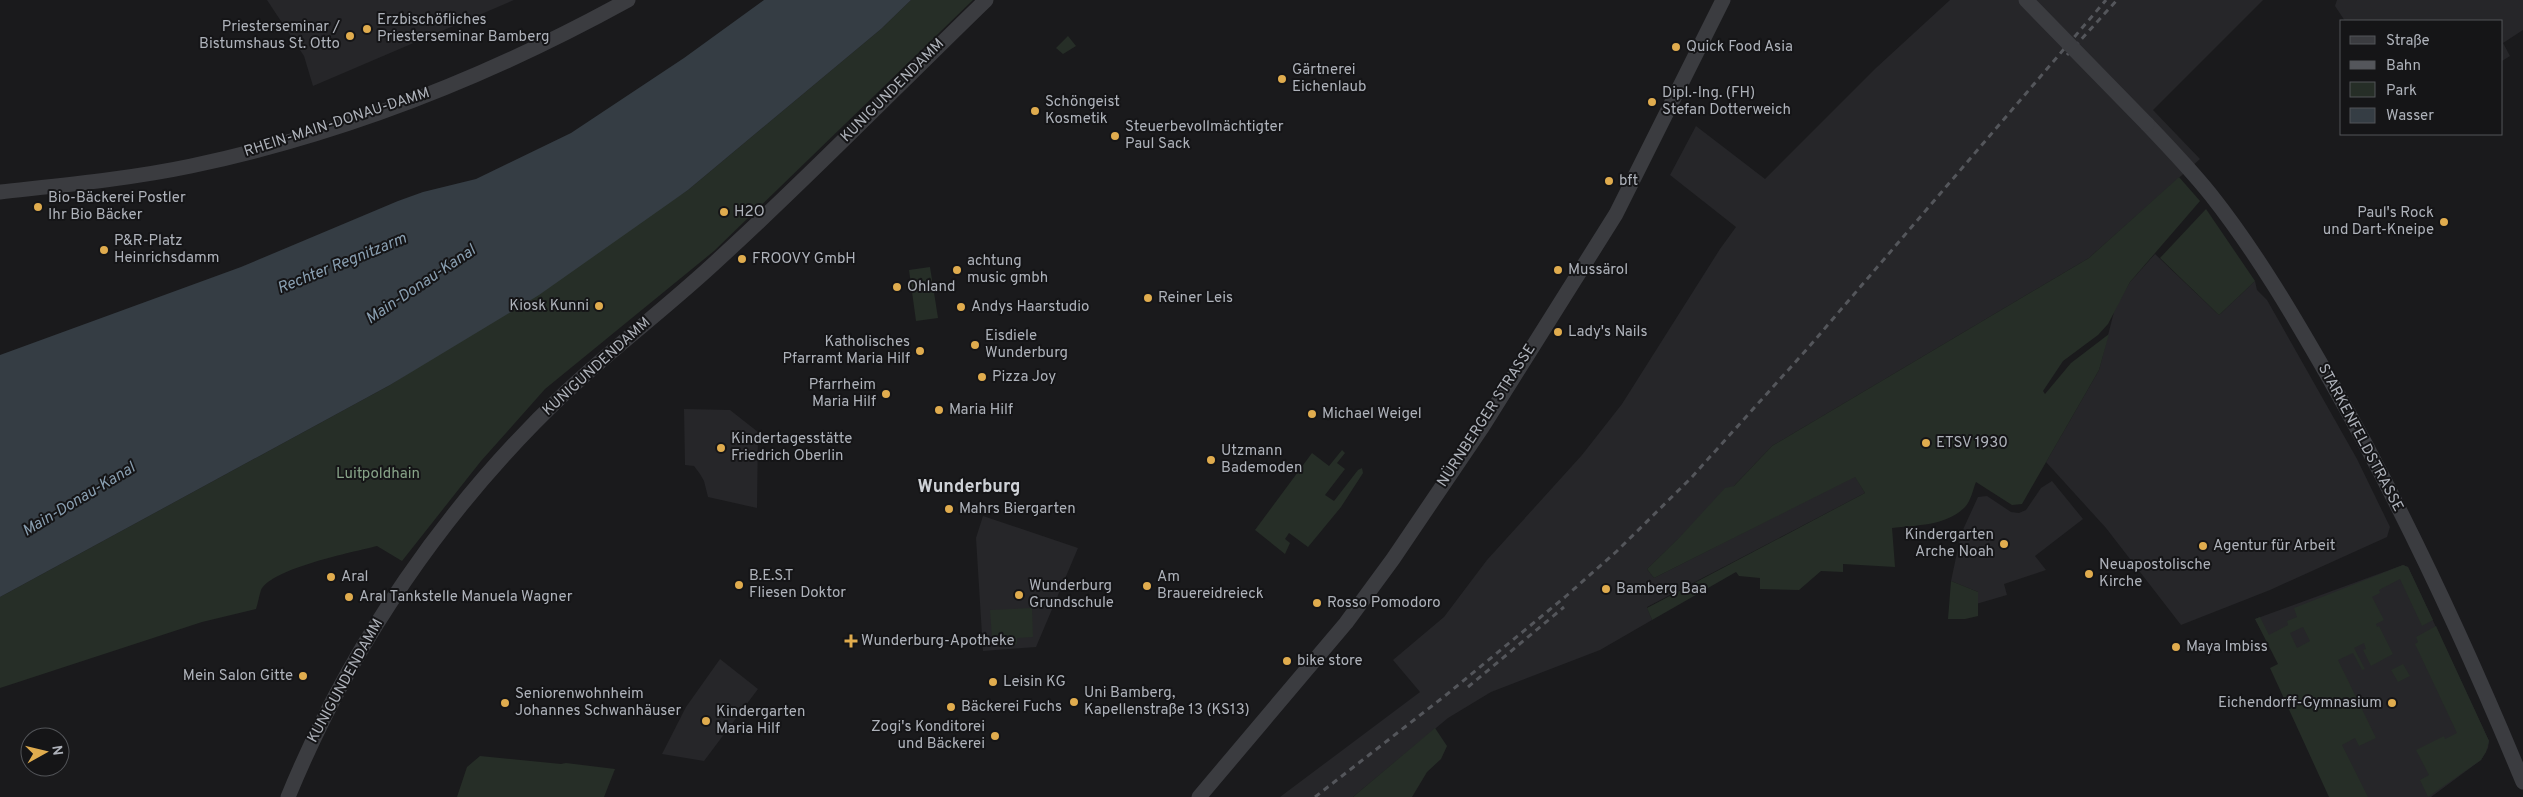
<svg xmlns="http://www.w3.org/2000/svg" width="2523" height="797" viewBox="0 0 2523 797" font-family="Overpass,sans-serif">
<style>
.built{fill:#262629}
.green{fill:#262e27;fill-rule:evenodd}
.water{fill:#353d44}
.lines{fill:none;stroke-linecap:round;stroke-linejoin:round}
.tertiary{stroke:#3b3c40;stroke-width:15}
.rail{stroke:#54565b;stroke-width:3;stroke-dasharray:6 5;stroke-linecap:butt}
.tertiary-bridge{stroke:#3b3c40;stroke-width:15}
.poi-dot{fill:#e0ac4e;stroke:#151517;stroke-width:2}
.labels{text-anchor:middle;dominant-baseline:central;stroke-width:4;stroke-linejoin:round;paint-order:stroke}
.poi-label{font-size:15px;fill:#aeb2ba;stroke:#151517;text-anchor:start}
.street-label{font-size:15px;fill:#aeb2ba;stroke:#151517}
.park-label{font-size:15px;fill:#87a388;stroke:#151517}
.water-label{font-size:16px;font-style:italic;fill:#899fb1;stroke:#151517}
.quarter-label{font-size:18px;font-weight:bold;fill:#ced1d6;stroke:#151517}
</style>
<rect width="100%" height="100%" fill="#1a1a1c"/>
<path class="built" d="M267,0H514L313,86L304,56Z
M1950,0H2263L2153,110L2200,159L2089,258L1772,446L1734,486L1647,569L1654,578L1855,476L1865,493L1647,607L1652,620L1600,650L1491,692L1448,718L1353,797H1280L1420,692L1393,660L1444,617L1487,560L1582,455L1622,404L1720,249L1736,227L1670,175L1696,126L1765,179L1876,68Z
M2337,0H2523V30L2503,43L2510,56L2502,61V21H2345L2335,6Z
M2155,254L2219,315L2255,281L2257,290L2267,300L2357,459L2390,527L2387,537L2270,590L2181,625L2106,528L2046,462L2099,370L2115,308L2130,282Z
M684,409L730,410L758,432L757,508L708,497L704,481L700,474L694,466L685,465Z
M2052,481L2083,519L2035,556L2046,570L2004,584L2007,595L1976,604L1978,592L1951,581L1961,534L1978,497L1987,496L2011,512L2019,513L2026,510L2041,488Z
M983,516L1078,548L1036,647L983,651L976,538Z
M2403,565L2408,567L2489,741L2488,748L2481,760L2431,797H2352L2255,619Z
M720,659L758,689L704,761L662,754L686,707Z"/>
<path class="green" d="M911,0H973L714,251L545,389L481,461L402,561L377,546C354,552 272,568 261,590C259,596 258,603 256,609L202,622L0,688V597L390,385L688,190L881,29Z
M1068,36L1076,46L1063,54L1056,48Z
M2179,177L2200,201L2130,282L2108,324L2098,335L2063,361L2043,391L2045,394L2071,363L2109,334L2099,370L2022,504L2012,505L1976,482C1973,489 1971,501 1965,507C1946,526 1917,525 1892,528L1895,567L1843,564V572L1821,571L1799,590L1760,589V578L1739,576L1736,572L1652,620L1647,608L1865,493L1855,477L1654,578L1647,569L1680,537L1725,488L1734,486L1772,446L2089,258Z
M2206,209L2255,281L2219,315L2160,258Z
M930,267L938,318L916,321L909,270Z
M1342,450L1345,453L1337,463L1345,469L1325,495L1334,501L1358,470L1362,468L1363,473L1341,507L1308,547L1289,533L1285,539L1290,543L1285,554L1255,530L1312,453L1329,466Z
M2403,565L2408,567L2433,620L2422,626L2400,579L2379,590L2380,593L2372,597L2384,620L2376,624L2377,627L2379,626L2393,654L2371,666L2363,650L2366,649L2364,643L2354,648L2365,669L2362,670L2353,653L2338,660L2376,738L2359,746L2355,738L2342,745L2368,797H2329L2270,668L2278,664L2255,619L2260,617L2269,635L2288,625L2287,621L2297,617L2294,608ZM2303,627L2310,641L2297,648L2290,633Z
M1951,581L1978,592V616L1965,619H1948Z
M1032,608L1033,637L1017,638V644H1008L1007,639H992L990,610Z
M2436,626L2489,741L2486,752L2481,760L2428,797L2420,780L2429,775L2416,750L2444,736L2445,739L2457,733L2415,644L2418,642L2416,637Z
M2403,664L2410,676L2398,682L2391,670Z
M1435,728L1447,746L1441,759L1427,772L1412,797H1353Z
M480,756L561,764L566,763L615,769L604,797H457L467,767Z"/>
<path class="water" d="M764,0H911L881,29L688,190L539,295L390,385L0,597V355L241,267L398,201L423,192L476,179L571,133L684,58Z"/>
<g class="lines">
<path class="tertiary" d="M2147,124C2169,147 2191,170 2211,195C2256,252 2293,315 2329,378C2403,508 2466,644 2523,782
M0,192C63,185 129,179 191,166C343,134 492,75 628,0
M288,797C350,646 446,505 566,392C615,346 670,305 720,258C811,175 897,86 986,0
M1199,797L1346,623L1393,559L1483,426L1616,214L1723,0"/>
<path class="rail" d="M2067,55L2117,0
M1468,687L1564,607
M1315,797L1446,695L1565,597L1617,551L1691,478L1808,348L2106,0"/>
<path class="tertiary-bridge" d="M2026,0L2147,124"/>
</g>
<g class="poi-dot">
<circle cx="367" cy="29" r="5"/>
<circle cx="350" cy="36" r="5"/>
<circle cx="1676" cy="47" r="5"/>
<circle cx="1282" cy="79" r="5"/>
<circle cx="1652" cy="102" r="5"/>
<circle cx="1035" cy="111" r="5"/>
<circle cx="1115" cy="136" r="5"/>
<circle cx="1609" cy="181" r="5"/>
<circle cx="38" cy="207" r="5"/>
<circle cx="724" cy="212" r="5"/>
<circle cx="2444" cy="222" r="5"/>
<circle cx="104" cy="250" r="5"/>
<circle cx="742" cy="259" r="5"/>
<circle cx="957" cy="270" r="5"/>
<circle cx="1558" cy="270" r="5"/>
<circle cx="897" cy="287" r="5"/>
<circle cx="1148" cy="298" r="5"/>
<circle cx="599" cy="306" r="5"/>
<circle cx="961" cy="307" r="5"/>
<circle cx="1558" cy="332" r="5"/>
<circle cx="975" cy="345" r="5"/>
<circle cx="920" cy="351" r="5"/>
<circle cx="982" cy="377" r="5"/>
<circle cx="886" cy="394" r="5"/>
<circle cx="939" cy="410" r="5"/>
<circle cx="1312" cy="414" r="5"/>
<circle cx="1926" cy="443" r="5"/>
<circle cx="721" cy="448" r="5"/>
<circle cx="1211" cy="460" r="5"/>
<circle cx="949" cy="509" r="5"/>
<circle cx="2004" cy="544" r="5"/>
<circle cx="2203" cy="546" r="5"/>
<circle cx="2089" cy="574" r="5"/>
<circle cx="331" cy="577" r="5"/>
<circle cx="739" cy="585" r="5"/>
<circle cx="1147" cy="586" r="5"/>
<circle cx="1606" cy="589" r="5"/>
<circle cx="1019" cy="595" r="5"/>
<circle cx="349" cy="597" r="5"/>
<circle cx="1317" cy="603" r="5"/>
<path d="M848.5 633.5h5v5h5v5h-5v5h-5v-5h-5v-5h5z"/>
<circle cx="2176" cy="647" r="5"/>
<circle cx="1287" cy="661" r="5"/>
<circle cx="303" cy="676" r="5"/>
<circle cx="993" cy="682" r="5"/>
<circle cx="1074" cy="702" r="5"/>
<circle cx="505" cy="703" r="5"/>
<circle cx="2392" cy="703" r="5"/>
<circle cx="951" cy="707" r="5"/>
<circle cx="706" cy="721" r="5"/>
<circle cx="995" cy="736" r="5"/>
</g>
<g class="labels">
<g class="poi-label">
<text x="377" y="20">Erzbischöfliches<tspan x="377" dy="17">Priesterseminar Bamberg</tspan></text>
<text x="340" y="27" text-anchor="end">Priesterseminar /<tspan x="340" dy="17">Bistumshaus St. Otto</tspan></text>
<text x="1686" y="47">Quick Food Asia</text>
<text x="1292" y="70">Gärtnerei<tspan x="1292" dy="17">Eichenlaub</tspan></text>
<text x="1662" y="93">Dipl.-Ing. (FH)<tspan x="1662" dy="17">Stefan Dotterweich</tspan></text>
<text x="1045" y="102">Schöngeist<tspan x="1045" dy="17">Kosmetik</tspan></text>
<text x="1125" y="127">Steuerbevollmächtigter<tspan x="1125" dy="17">Paul Sack</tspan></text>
<text x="1619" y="181">bft</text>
<text x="48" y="198">Bio-Bäckerei Postler<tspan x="48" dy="17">Ihr Bio Bäcker</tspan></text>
<text x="734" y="212">H2O</text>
<text x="2434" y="213" text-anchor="end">Paul's Rock<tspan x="2434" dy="17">und Dart-Kneipe</tspan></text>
<text x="114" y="241">P&amp;R-Platz<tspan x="114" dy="17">Heinrichsdamm</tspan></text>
<text x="752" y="259">FROOVY GmbH</text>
<text x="967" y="261">achtung<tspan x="967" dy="17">music gmbh</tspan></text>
<text x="1568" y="270">Mussärol</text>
<text x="907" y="287">Ohland</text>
<text x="1158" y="298">Reiner Leis</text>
<text x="589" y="306" text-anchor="end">Kiosk Kunni</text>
<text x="971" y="307">Andys Haarstudio</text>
<text x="1568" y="332">Lady's Nails</text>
<text x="985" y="336">Eisdiele<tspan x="985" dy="17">Wunderburg</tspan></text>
<text x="910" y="342" text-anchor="end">Katholisches<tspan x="910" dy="17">Pfarramt Maria Hilf</tspan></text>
<text x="992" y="377">Pizza Joy</text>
<text x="876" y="385" text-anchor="end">Pfarrheim<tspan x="876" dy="17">Maria Hilf</tspan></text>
<text x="949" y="410">Maria Hilf</text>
<text x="1322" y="414">Michael Weigel</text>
<text x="731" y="439">Kindertagesstätte<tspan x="731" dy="17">Friedrich Oberlin</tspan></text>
<text x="1936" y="443">ETSV 1930</text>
<text x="1221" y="451">Utzmann<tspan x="1221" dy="17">Bademoden</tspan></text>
<text x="959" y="509">Mahrs Biergarten</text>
<text x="1994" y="535" text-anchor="end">Kindergarten<tspan x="1994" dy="17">Arche Noah</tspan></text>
<text x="2213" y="546">Agentur für Arbeit</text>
<text x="2099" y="565">Neuapostolische<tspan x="2099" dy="17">Kirche</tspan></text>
<text x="749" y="576">B.E.S.T<tspan x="749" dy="17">Fliesen Doktor</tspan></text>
<text x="341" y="577">Aral</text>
<text x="1157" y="577">Am<tspan x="1157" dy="17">Brauereidreieck</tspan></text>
<text x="1029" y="586">Wunderburg<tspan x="1029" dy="17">Grundschule</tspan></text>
<text x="1616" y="589">Bamberg Baa</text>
<text x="359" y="597">Aral Tankstelle Manuela Wagner</text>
<text x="1327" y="603">Rosso Pomodoro</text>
<text x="861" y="641">Wunderburg-Apotheke</text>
<text x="2186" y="647">Maya Imbiss</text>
<text x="1297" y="661">bike store</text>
<text x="293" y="676" text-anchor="end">Mein Salon Gitte</text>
<text x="1003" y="682">Leisin KG</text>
<text x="1084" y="693">Uni Bamberg,<tspan x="1084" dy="17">Kapellenstraße 13 (KS13)</tspan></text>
<text x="515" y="694">Seniorenwohnheim<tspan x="515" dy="17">Johannes Schwanhäuser</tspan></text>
<text x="2382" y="703" text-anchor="end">Eichendorff-Gymnasium</text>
<text x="961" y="707">Bäckerei Fuchs</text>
<text x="716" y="712">Kindergarten<tspan x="716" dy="17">Maria Hilf</tspan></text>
<text x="985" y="727" text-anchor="end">Zogi's Konditorei<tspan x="985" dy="17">und Bäckerei</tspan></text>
</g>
<g class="street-label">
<text transform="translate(893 91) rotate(-45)">KUNIGUNDENDAMM</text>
<text transform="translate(337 123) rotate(-18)">RHEIN-MAIN-DONAU-DAMM</text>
<text transform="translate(597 367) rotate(-42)">KUNIGUNDENDAMM</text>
<text transform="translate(1487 416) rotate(-57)">NÜRNBERGER STRASSE</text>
<text transform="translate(2360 438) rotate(62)">STARKENFELDSTRASSE</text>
<text transform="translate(346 681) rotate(-61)">KUNIGUNDENDAMM</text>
</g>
<g class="park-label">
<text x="378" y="474">Luitpoldhain</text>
</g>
<g class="water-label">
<text transform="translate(342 264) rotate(-22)">Rechter Regnitzarm</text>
<text transform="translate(421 285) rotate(-34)">Main-Donau-Kanal</text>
<text transform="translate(79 500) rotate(-31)">Main-Donau-Kanal</text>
</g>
<g class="quarter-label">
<text x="969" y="487">Wunderburg</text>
</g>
</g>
<rect x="2340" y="20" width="162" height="115" fill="#151517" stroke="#525458"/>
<rect x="2350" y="36" width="25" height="8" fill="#3b3c40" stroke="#525458"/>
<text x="2386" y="45" font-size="15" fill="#aeb2ba">Straße</text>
<rect x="2350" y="61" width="25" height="8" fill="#54565b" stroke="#525458"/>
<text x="2386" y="70" font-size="15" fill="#aeb2ba">Bahn</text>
<rect x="2350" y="82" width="25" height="15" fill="#262e27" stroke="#525458"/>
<text x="2386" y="95" font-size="15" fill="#aeb2ba">Park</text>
<rect x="2350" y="108" width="25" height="15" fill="#353d44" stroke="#525458"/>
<text x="2386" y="120" font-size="15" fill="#aeb2ba">Wasser</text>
<g transform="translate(45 752) rotate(82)"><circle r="24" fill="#151517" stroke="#525458"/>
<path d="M0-4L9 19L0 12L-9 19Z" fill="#e0ac4e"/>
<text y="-8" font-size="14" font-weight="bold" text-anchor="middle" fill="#aeb2ba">N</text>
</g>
</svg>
